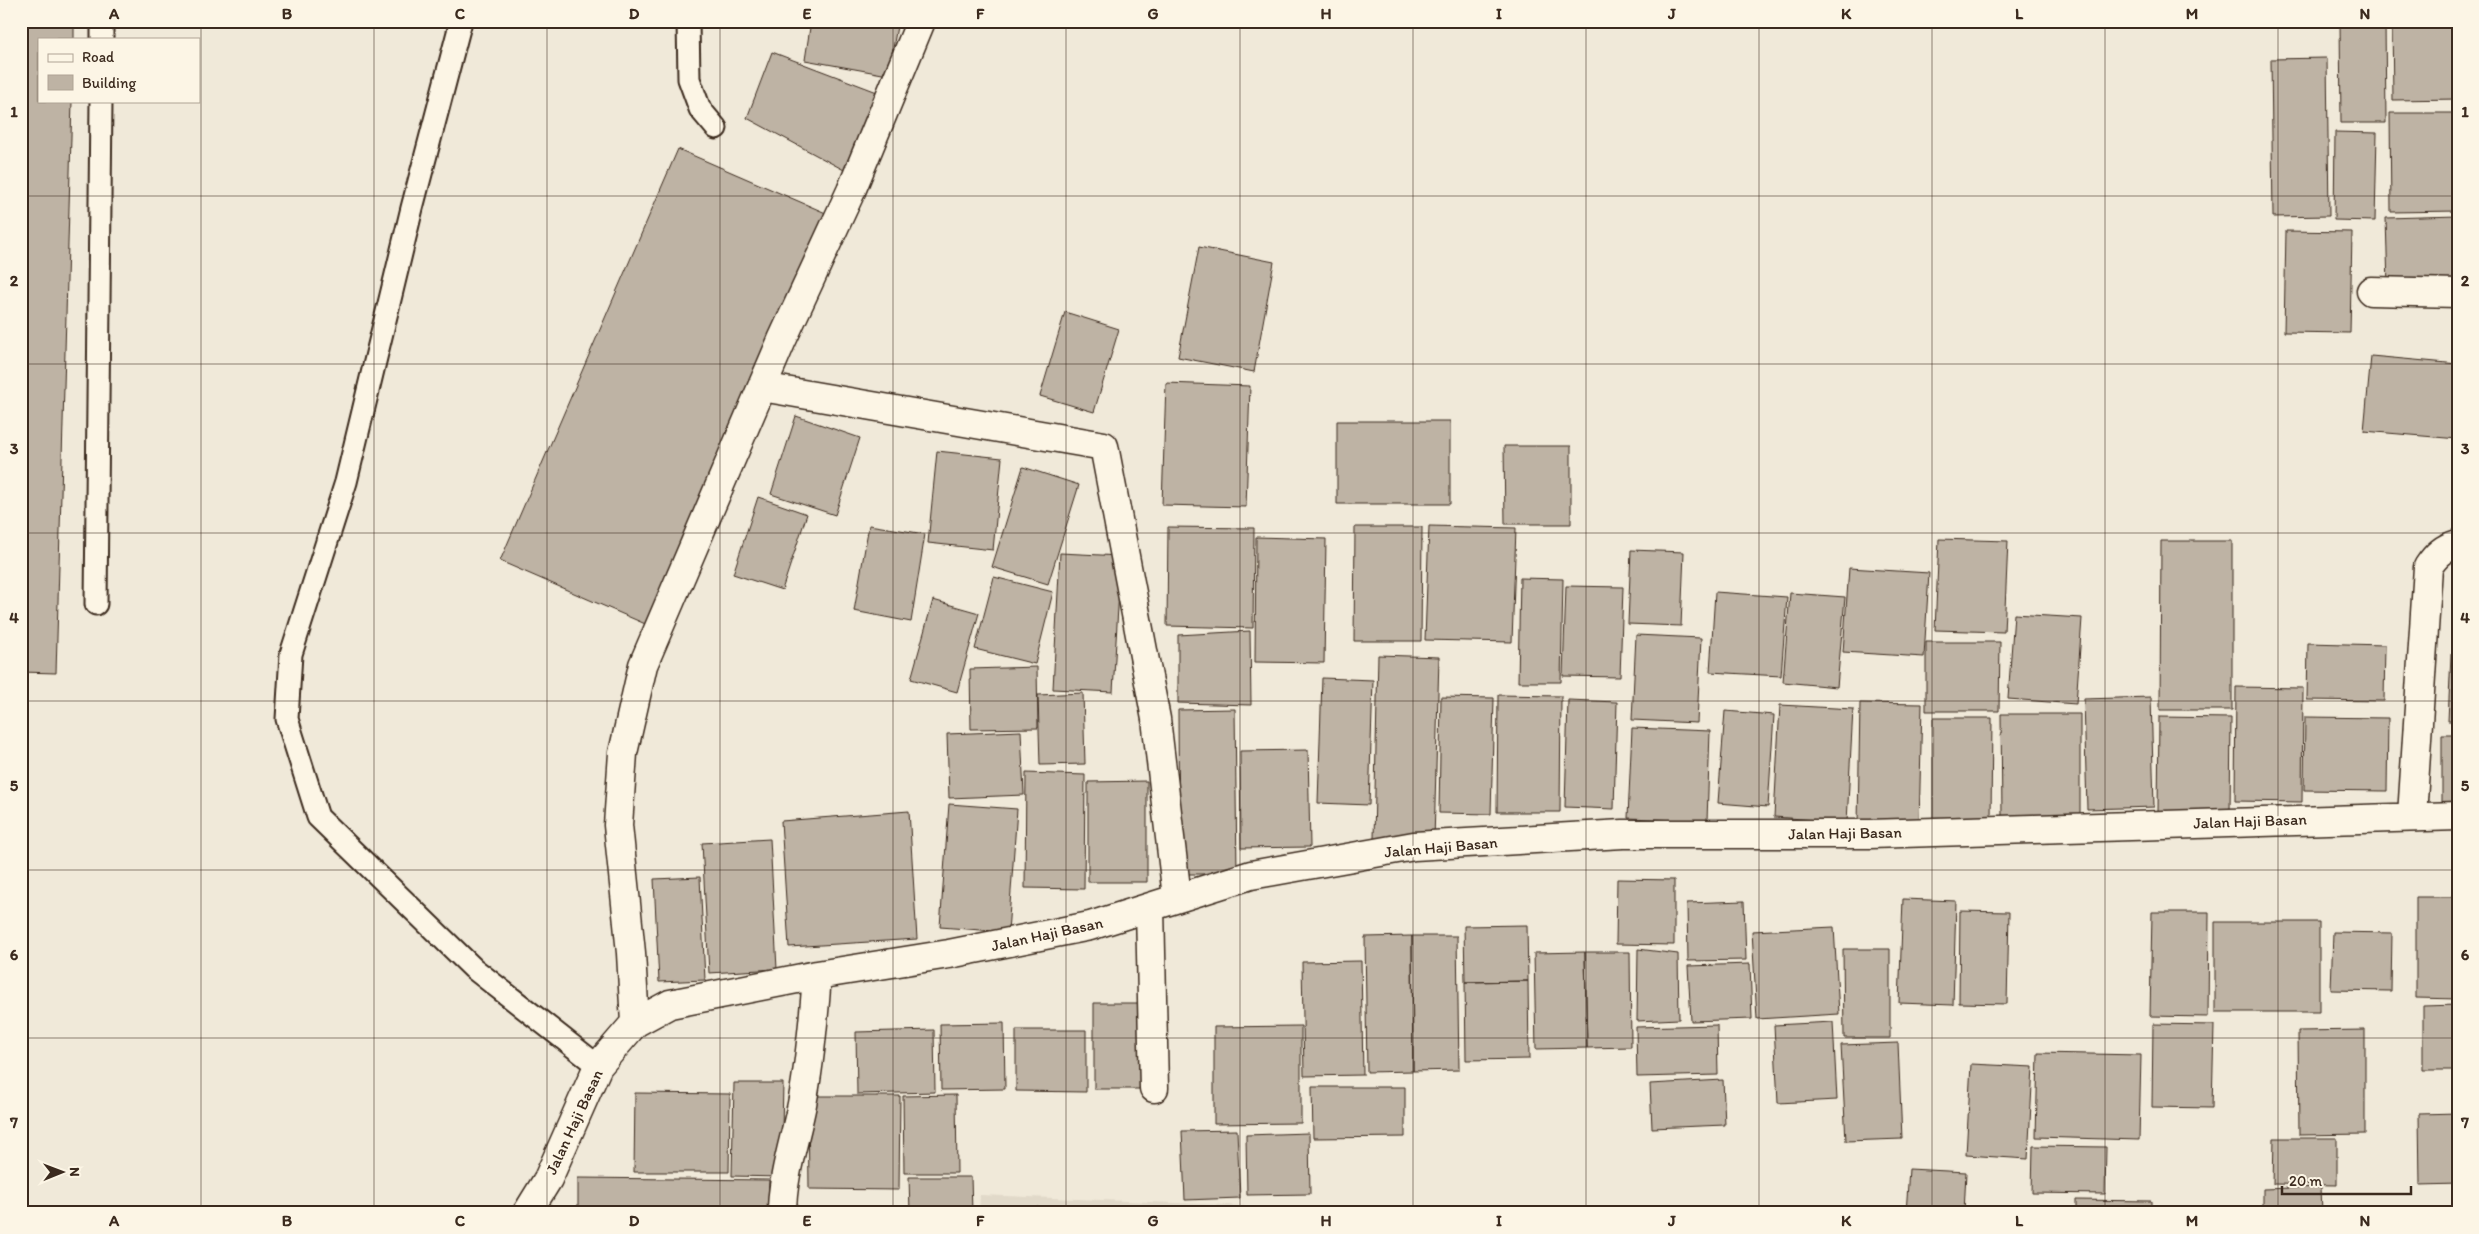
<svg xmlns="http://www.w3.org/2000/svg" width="2479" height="1234" viewBox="0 0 2479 1234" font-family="Itim,sans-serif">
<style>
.built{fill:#e1d9c9}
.building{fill:#beb3a4;stroke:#3b2a1e}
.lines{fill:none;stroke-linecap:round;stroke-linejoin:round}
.lane-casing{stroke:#3b2a1e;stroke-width:25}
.street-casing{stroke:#3b2a1e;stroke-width:31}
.lane{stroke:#fcf5e5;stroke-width:21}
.street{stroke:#fcf5e5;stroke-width:28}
.grid{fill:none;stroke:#3b2a1e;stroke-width:1;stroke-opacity:0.55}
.labels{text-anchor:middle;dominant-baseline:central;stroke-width:4.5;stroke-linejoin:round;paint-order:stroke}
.street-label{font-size:16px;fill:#3b2a1e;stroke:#fcf5e5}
.neatline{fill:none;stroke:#3b2a1e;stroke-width:2}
.grid-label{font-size:16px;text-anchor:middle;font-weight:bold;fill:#3b2a1e}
</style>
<rect width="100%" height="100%" fill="#f0e9d9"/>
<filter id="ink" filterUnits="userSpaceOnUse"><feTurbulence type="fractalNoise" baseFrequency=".02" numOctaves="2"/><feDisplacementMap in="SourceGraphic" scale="10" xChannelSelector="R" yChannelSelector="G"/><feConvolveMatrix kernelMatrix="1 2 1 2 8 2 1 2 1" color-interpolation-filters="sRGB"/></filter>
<g filter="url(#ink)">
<path class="built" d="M980,1195L1248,1206V1213H1159L1158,1211L1002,1206V1213H979Z"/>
<path class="building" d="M21,21H74V39H39V101H72L56,673L21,672Z
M811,21H898L888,75L805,60Z
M2340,21H2385L2386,123H2341Z
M2392,21H2458V99L2393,100Z
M772,52L877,92L844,170L747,118Z
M2327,58L2329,216L2273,217L2271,59Z
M2390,113H2458V211L2391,212Z
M2335,132L2377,133L2375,221L2334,220Z
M678,149L828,214L650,626L500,561Z
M2458,216V284L2388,286L2386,218Z
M2286,231L2352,232L2350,333L2284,332Z
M1199,247L1274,262L1254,372L1178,357Z
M1065,312L1119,329L1094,412L1040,396Z
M2371,356L2458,364V439L2364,431Z
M1166,383L1250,386L1246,507L1162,505Z
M796,416L860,438L835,515L771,494Z
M1337,421H1450V504H1337Z
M1504,446H1571V524H1505Z
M937,451L1002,458L993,550L928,543Z
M1023,467L1079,485L1048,584L992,567Z
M758,497L807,514L782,590L733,574Z
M869,525L925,534L911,622L854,611Z
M1429,526L1516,528L1512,642L1425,640Z
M1168,527L1254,528L1253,628L1167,626Z
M1355,527H1422L1421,641H1354Z
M1256,537L1326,539L1324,663L1255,662Z
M1939,539L2008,541L2004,632L1935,630Z
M2161,541H2232V710H2160Z
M1631,550L1684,552L1681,626L1628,624Z
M1060,553L1121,556L1113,692L1053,689Z
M1849,568L1929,573L1924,657L1843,652Z
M994,577L1053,592L1035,664L975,649Z
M1520,578L1563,579L1561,682H1518Z
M1566,586L1623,587L1620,677L1563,676Z
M1715,592L1787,597L1781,676L1710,672Z
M1790,593L1845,597L1837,687L1783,682Z
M933,600L979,613L957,692L911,679Z
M2014,614L2082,618L2076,704L2008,699Z
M1250,631L1251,705L1178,703V635Z
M1636,635L1701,638L1697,723L1632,720Z
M1926,642H2000L1999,711H1926Z
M2308,643L2385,645L2384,701L2307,700Z
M2451,654H2458V721H2448Z
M1378,655L1439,657L1434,841L1374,839Z
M1037,667L1038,728L971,729L970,669Z
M1322,678L1373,680L1369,805L1318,803Z
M2236,687L2303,688L2302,802L2235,801Z
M1083,693L1085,764L1040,765L1038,695Z
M1498,695L1561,696L1560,812H1497Z
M1441,697L1494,698L1491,814L1439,813Z
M2151,697L2154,807L2087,809L2084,699Z
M1568,700L1617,702L1614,809L1565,807Z
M1860,703L1922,704L1919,826L1858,825Z
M1780,705L1853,709L1847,822L1774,817Z
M1235,709L1237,874H1179L1178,710Z
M1725,711L1774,715L1768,807L1718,803Z
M2001,714H2080V816H2002Z
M2159,717L2231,718L2230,812L2158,811Z
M2305,717L2388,718L2387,791L2304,790Z
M1933,718H1992L1991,819H1933Z
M1632,728L1710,731L1707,821L1628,818Z
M1021,731L1024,795L949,798L947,734Z
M2442,735H2458V809H2442Z
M1308,750L1310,847L1241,848L1240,751Z
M1026,773L1085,775L1084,889L1025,888Z
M1147,781V882H1088V782Z
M949,804L1017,809L1008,932L940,927Z
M909,811L917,939L789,947L781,821Z
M770,839L777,969L709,973L702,843Z
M700,877L705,980L659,982L654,879Z
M1617,879L1674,880V945L1616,944Z
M2416,897H2458V999L2416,998Z
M1903,899L1956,901L1953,1005L1899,1003Z
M1744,901L1746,960L1688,961L1687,903Z
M1960,911L2009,912L2007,1004L1959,1003Z
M2152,912H2209L2208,1017L2150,1016Z
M2215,922H2319V1012H2215Z
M1527,925L1528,981L1465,982L1464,926Z
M1834,927L1839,1014L1757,1019L1752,931Z
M2333,932L2392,933L2391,991L2331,990Z
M1412,936L1413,1071L1367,1072L1365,937Z
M1412,936H1457L1459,1070L1413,1071Z
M1638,949L1678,954L1679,1019L1637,1021Z
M1843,949H1890V1038H1844Z
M1585,952L1587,1048L1536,1049L1534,953Z
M1585,952H1630L1631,1047L1587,1048Z
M1361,961L1363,1075L1304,1076L1302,962Z
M1750,964L1752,1019L1691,1021L1688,966Z
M1528,981L1529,1059L1466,1060L1465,982Z
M1094,1003H1142V1089H1094Z
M2458,1005V1070H2423V1006Z
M1833,1022L1837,1100L1778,1103L1774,1025Z
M1004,1023L1005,1089L941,1090L940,1024Z
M2153,1024L2214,1025L2212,1108L2152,1107Z
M1717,1025L1718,1075L1637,1077L1636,1027Z
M1301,1026V1123L1214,1124V1027Z
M934,1030L935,1092L857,1094L856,1032Z
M1016,1030H1086V1092L1016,1091Z
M2365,1030V1134L2299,1135L2298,1031Z
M1898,1043L1902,1139L1846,1141L1841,1045Z
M2038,1053L2141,1055L2139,1140L2036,1137Z
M1971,1064L2033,1067L2028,1159L1966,1155Z
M1723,1080L1725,1125L1652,1128L1650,1084Z
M734,1083H783L781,1177L732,1176Z
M1312,1087H1405V1137L1313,1138Z
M635,1093L730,1094L729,1172H634Z
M956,1095L957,1173H904L903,1096Z
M808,1096H900L899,1190L809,1189Z
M2458,1113V1184L2420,1185L2419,1114Z
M1237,1130L1240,1198L1185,1200L1182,1131Z
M1309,1133L1310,1194L1247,1195L1246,1135Z
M2274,1138H2337V1185L2273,1184Z
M2033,1146L2106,1147L2105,1194L2032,1193Z
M1909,1169L1966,1172L1964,1213H1906Z
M909,1177H971L972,1213H910Z
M578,1178L769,1180L768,1213H578Z
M2321,1187L2322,1213H2263V1189Z
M2076,1200L2151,1201V1213H2076Z
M1002,1206L1159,1211V1213H1002Z
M806,1211H855V1213H806Z"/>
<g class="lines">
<g class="lane-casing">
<path id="lane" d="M461,21L412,208L346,482L291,654L287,719L318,817L473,968L598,1066
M688,21L689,79L700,109L716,128
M102,39V21
M96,604L101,101"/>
</g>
<g class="street-casing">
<path id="street" d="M2371,291L2458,293
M762,387L1104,446L1156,719L1177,897
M2412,816L2428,567C2436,555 2443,548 2458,544
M1150,908L1154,1088
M635,1023L631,953L618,825L623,753L643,665L782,340L851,191L921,21
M527,1213L548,1179L598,1066L635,1023L670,1004L817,975L949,954L1090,926L1251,875L1414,846L1623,834H1870L2458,816
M782,1213C782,1176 795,1140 802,1104C810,1062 814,1018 817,975"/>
</g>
<use href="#lane" class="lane"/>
<use href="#street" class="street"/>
</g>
</g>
<path class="grid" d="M201,21V1213M374,21V1213M547,21V1213M720,21V1213M893,21V1213M1066,21V1213M1240,21V1213M1413,21V1213M1586,21V1213M1759,21V1213M1932,21V1213M2105,21V1213M2278,21V1213M21,196H2458M21,364H2458M21,533H2458M21,701H2458M21,870H2458M21,1038H2458"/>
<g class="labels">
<g class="street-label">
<text transform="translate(2250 821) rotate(-2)">Jalan Haji Basan</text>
<text transform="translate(1845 833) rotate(-1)">Jalan Haji Basan</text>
<text transform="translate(1441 847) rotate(-5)">Jalan Haji Basan</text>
<text transform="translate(1047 934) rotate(-12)">Jalan Haji Basan</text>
<text transform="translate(574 1122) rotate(-65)">Jalan Haji Basan</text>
</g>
</g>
<rect width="2479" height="1234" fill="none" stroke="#fcf5e5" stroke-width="55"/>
<rect x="38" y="38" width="162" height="65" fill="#fcf5e5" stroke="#afa495"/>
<rect x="48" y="54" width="25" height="8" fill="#fcf5e5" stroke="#afa495"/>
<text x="82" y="62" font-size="15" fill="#3b2a1e">Road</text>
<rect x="48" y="75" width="25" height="15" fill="#beb3a4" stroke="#afa495"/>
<text x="82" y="88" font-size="15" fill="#3b2a1e">Building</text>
<g transform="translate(62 1172) rotate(89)" stroke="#fcf5e5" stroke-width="4" paint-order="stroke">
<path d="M0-4L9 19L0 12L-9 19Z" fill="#3b2a1e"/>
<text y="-8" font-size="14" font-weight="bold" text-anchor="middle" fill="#3b2a1e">N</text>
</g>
<path d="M2282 1186v8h129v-8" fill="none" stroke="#3b2a1e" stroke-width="2.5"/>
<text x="2289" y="1186" font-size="15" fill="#3b2a1e" stroke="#fcf5e5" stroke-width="4" paint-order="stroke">20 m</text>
<rect x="28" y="28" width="2424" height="1178" class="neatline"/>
<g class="grid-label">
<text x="114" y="19">A</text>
<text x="287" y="19">B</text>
<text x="460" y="19">C</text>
<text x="634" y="19">D</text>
<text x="807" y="19">E</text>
<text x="980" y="19">F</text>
<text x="1153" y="19">G</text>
<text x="1326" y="19">H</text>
<text x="1499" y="19">I</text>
<text x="1672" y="19">J</text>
<text x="1846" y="19">K</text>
<text x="2019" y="19">L</text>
<text x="2192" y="19">M</text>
<text x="2365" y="19">N</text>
<text x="14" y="117">1</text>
<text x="2465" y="117">1</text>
<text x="14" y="286">2</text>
<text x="2465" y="286">2</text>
<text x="14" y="454">3</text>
<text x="2465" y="454">3</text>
<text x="14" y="623">4</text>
<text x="2465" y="623">4</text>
<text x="14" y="791">5</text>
<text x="2465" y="791">5</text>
<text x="14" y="960">6</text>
<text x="2465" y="960">6</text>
<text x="14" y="1128">7</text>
<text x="2465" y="1128">7</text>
<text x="114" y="1226">A</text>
<text x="287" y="1226">B</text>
<text x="460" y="1226">C</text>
<text x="634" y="1226">D</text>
<text x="807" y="1226">E</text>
<text x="980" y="1226">F</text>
<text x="1153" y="1226">G</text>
<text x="1326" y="1226">H</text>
<text x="1499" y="1226">I</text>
<text x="1672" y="1226">J</text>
<text x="1846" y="1226">K</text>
<text x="2019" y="1226">L</text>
<text x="2192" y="1226">M</text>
<text x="2365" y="1226">N</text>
</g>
</svg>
